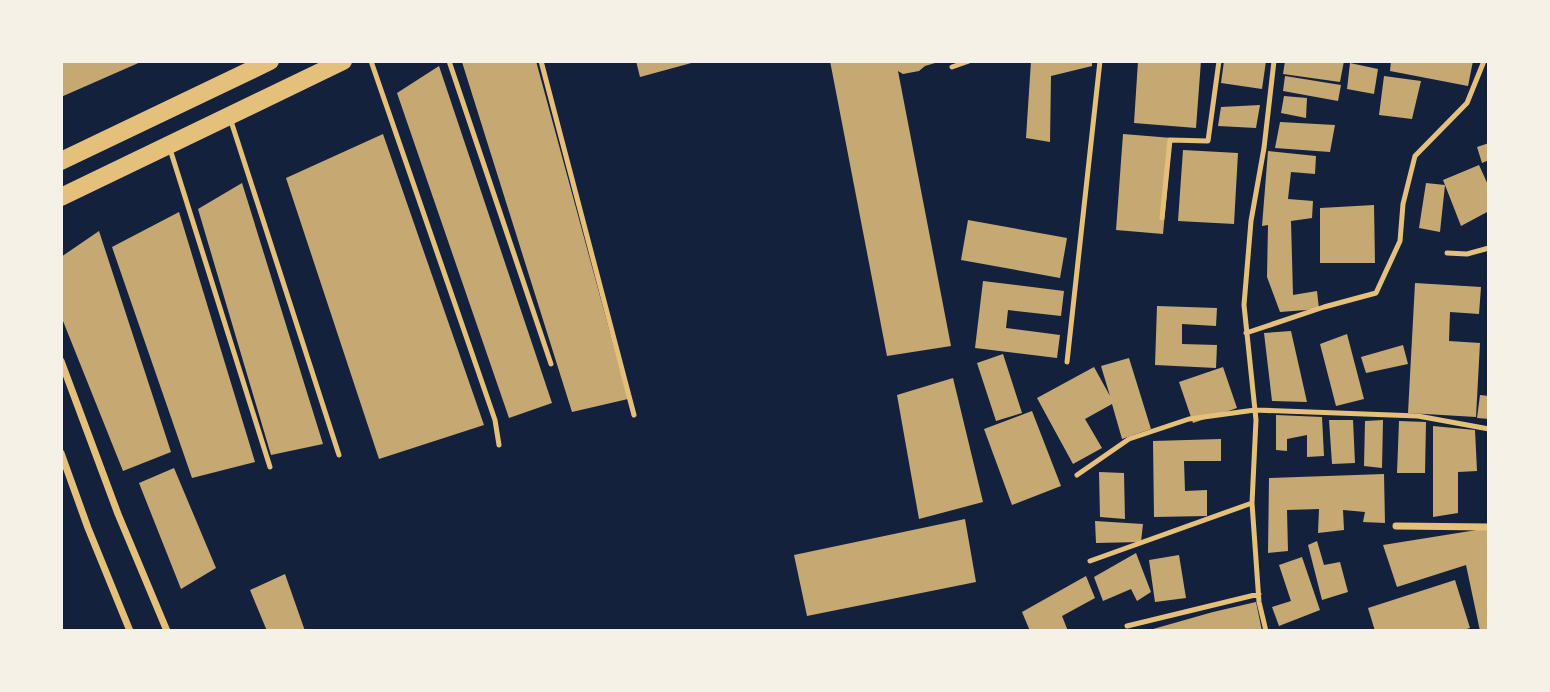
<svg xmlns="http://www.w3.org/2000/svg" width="1550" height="692" viewBox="0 0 1550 692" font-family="'Archivo Narrow',sans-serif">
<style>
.building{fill:#c6a872}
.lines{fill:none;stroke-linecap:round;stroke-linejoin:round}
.service{stroke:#e5c07b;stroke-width:5}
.minor{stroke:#e5c07b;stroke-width:7}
.primary{stroke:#e5c07b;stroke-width:18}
</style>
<rect width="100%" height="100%" fill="#14213d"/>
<path class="building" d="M61,61H143L61,97Z
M464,61H536L628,399L572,412L462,62Z
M636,61H695V62L640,77Z
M830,61H942L925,66L919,71L903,74L898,71L951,346L887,356Z
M1031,61H1092V66L1051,76L1050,142L1026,138Z
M1138,61H1201L1196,128L1134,123Z
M1224,61H1266L1262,89L1221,83Z
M1285,61H1344L1340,82L1283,74Z
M1391,61H1473L1468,86L1390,71Z
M1350,63L1378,69L1374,94L1347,89Z
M439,66L552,403L509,418L397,93Z
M1285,76L1341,85L1338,101L1283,91Z
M1384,76L1421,81L1412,119L1379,115Z
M1284,96L1307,98L1306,118L1281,113Z
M1260,105L1256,128L1218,126L1221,107Z
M1280,122L1335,125L1330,152L1275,148Z
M383,134L484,425L379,459L286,178Z
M1123,134L1172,138L1163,234L1116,230Z
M1489,143V160L1482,163L1477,147Z
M1183,150L1238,153L1234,224L1178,221Z
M1268,151L1316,156L1315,174L1291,172L1288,199L1313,201L1312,218L1291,221L1293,295L1317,291L1319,309L1280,312L1267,277L1268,225L1262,226Z
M1479,165L1489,187V211L1461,226L1445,185L1440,232L1419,228L1426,183L1445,185L1443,180Z
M242,183L323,444L271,455L198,209Z
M1374,205L1375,263H1320V208Z
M179,212L255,462L192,478L112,247Z
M968,220L1067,238L1060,278L961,260Z
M99,231L171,452L123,471L61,316V257Z
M983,281L1064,291L1061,316L1008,310L1006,328L1060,335L1057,358L975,348Z
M1415,283L1481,287L1479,314L1450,312L1449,341L1480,343L1476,417L1408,413Z
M1157,306L1217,308L1216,326L1182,324V344L1217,345L1216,368L1155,365Z
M1291,331L1307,402L1272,401L1264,333Z
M1347,334L1364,399L1336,406L1320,344Z
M1403,345L1408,364L1366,373L1361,357Z
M1003,354L1022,413L996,421L977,363Z
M1129,358L1151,429L1122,439L1112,404L1085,419L1102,448L1073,464L1037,398L1094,367L1110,396L1101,366Z
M1223,367L1237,408L1193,423L1179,382Z
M953,378L983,502L919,519L897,395Z
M1480,395L1489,396V419L1477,418Z
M1032,411L1061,486L1012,505L984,429Z
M1276,415L1322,417L1324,456L1307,457V435L1287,439V451L1276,450Z
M1329,420H1353L1355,463L1332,464Z
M1383,420L1382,468L1364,466L1365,421Z
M1399,421L1426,422L1425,473H1397Z
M1433,426L1475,430L1477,471L1458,472V513L1433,517Z
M1221,439V461H1184L1185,491L1207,490V516L1154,517L1153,441Z
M174,468L216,568L181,589L139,483Z
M1099,472L1124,473L1125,519L1100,517Z
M1384,474L1385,523L1363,522L1365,512L1343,510L1344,530L1318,533L1319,509L1287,510L1288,551L1268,553L1269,478Z
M965,519L976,582L807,616L794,555Z
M1095,521L1143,524L1141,542L1096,543Z
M1489,528V631H1480L1466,565L1397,587L1383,545Z
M1317,541L1324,565L1340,562L1348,592L1322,600L1308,545Z
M1136,553L1151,592L1137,601L1131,589L1103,601L1094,577Z
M1179,555L1186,598L1155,602L1149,560Z
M1302,557L1320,610L1279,626L1272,607L1291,601L1279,565Z
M285,574L305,631H267L250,590Z
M1086,576L1095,598L1062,616L1068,631H1030L1022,612Z
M1455,580L1470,628L1460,631H1375L1368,608Z
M1256,602L1262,631H1146L1213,612Z"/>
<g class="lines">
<path class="service" d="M371,61L495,420L499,445
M449,61L551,364
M541,61L634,415
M952,67L969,61
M230,118L339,455
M170,149L270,467
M1162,218L1170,140L1208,141L1219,61
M1447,253L1467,254L1489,248
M1246,333L1324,307L1376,293L1400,241L1403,204L1415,156L1467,103L1484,61
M1067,362L1100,61
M1077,475L1129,439L1189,419L1255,410L1418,416L1489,429
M1090,561L1252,503
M1127,626L1259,594
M1266,631L1259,602L1252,503L1256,420L1244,305L1251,221L1264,148L1274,61"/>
<path class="minor" d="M61,361L118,514L167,631
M61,453L88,528L130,631
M1396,526L1489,527"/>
<path class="primary" d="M61,161L270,61
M61,197L343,61"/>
</g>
<rect width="1550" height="692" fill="none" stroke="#f6f1e7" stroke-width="126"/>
</svg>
